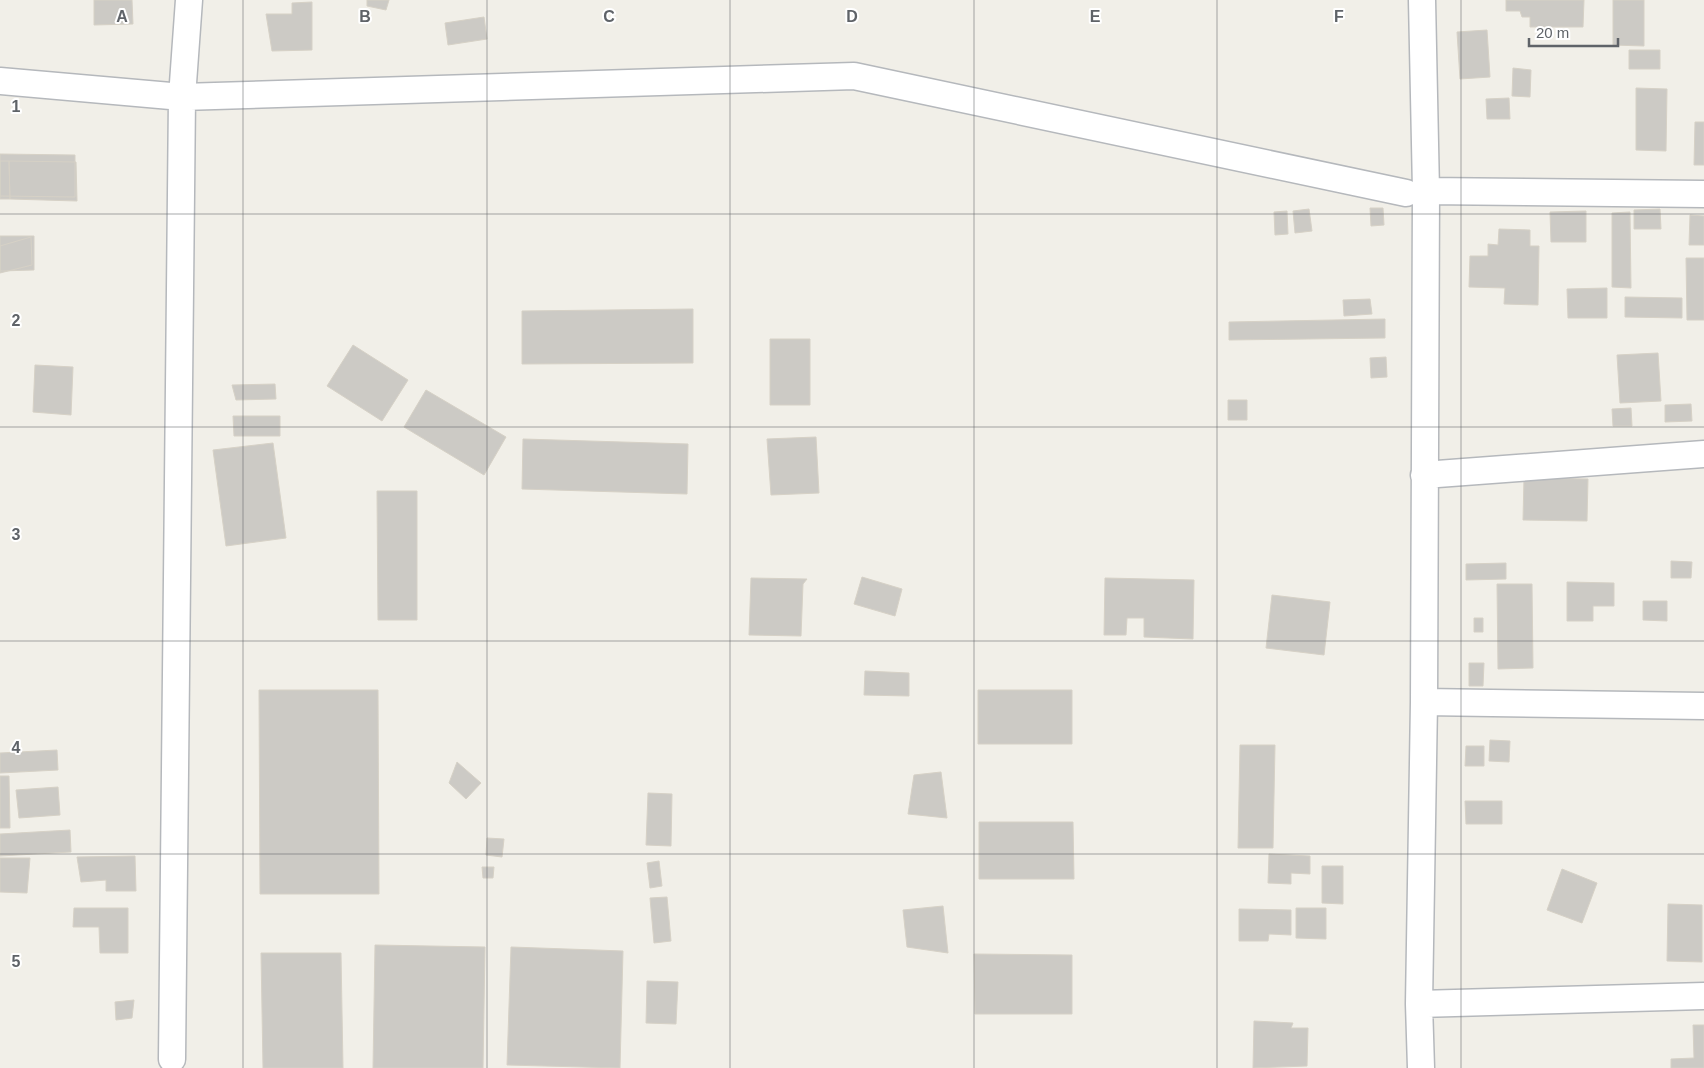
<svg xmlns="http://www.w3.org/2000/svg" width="1704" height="1068" viewBox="0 0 1704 1068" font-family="Helvetica,sans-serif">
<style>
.building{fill:#cccac5;stroke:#d6d1c6}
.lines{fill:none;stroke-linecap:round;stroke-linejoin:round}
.minor-casing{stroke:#b5b8bc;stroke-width:29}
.minor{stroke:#fff;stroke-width:26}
.grid{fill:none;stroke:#5f6368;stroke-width:1;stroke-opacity:0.55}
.grid-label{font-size:16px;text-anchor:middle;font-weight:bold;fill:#5f6368;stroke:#fff;stroke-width:4;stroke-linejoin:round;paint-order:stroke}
</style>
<rect width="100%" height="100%" fill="#f1efe8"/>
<path class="building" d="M94,0H132L133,24L94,25Z
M367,0H389L386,10L367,6Z
M1506,0H1584L1583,27H1530V17H1522L1520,11H1506Z
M1613,0H1644V46L1613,45Z
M312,2V50L272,51L266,14H292V3Z
M484,17L487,39L448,45L445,23Z
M1487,30L1490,77L1460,79L1457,32Z
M1629,50H1660V69H1629Z
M1513,68L1531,70L1530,97L1512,96Z
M1636,88L1667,89L1666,151L1636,150Z
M1509,98L1510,119H1487L1486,99Z
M1695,122H1704V165H1694Z
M0,154L75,155V197L0,196Z
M0,161H9L10,199H0Z
M9,161L76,162L77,201L10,199Z
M1370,208H1383L1384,225L1371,226Z
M1309,209L1312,231L1295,233L1293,211Z
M1660,209L1661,229H1634V210Z
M1287,211L1288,234L1275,235L1274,212Z
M1586,211V242H1551L1550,212Z
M1630,212L1631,288L1612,287V213Z
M1690,215L1704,216V245H1689Z
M1499,229L1530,230V246H1539L1538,305L1504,304L1505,288L1469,287L1470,256H1488V244L1498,245Z
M0,236H34V270L0,271Z
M31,237L32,265L0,273V246Z
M1686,258H1704V320H1687Z
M1607,288V318H1568L1567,289Z
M1625,297L1682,298V318L1625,317Z
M1370,299L1372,314L1344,316L1343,300Z
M693,309V363L522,364V311Z
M1385,319V338L1229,340V322Z
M770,339H810V405H770Z
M353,345L408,380L382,421L327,386Z
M1658,353L1661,401L1620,403L1617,355Z
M1386,357L1387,377L1371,378L1370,358Z
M35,365L73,367L71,415L33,412Z
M275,384L276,399L236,400L232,385Z
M426,390L506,437L484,475L404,427Z
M1228,400H1247V420H1228Z
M1691,404L1692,421L1665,422V405Z
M1631,408L1632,426H1613L1612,409Z
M233,416H280V436H234Z
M816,437L819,493L771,495L767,439Z
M523,439L688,444L687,494L522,489Z
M273,443L286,538L226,546L213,450Z
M1524,478L1588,479L1587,521L1523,520Z
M377,491H417V620H378Z
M1671,561L1692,562L1691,578H1671Z
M1506,563V579L1466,580V564Z
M862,577L902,589L895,616L854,604Z
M751,578L807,579L803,584L801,636L749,635Z
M1105,578L1194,580L1193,639L1144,637V618H1127L1126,635H1104Z
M1567,582L1614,583V606H1593V621H1567Z
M1497,584H1532L1533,668L1498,669Z
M1272,595L1330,602L1324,655L1266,648Z
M1643,601H1667V621L1643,620Z
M1474,618H1483V632H1474Z
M1469,663H1484L1483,686H1469Z
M865,671L909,673V696L864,695Z
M259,690H378L379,894H260Z
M978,690H1072V744H978Z
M1490,740L1510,741L1509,762L1489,761Z
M1240,745H1275L1273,848H1238Z
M1466,746H1484V766H1465Z
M57,750L58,770L0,773V753Z
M457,762L481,783L466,799L449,783Z
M941,772L947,818L908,814L914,775Z
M0,776H9L10,828H0Z
M58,787L60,815L19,818L16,790Z
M648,793L672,794L671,846L646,845Z
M1465,801H1502V824H1466Z
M979,822H1073L1074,879H979Z
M70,830L71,852L0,856V834Z
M487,838L504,839L502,857L486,855Z
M1269,854L1310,856V874L1291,873V884L1268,883Z
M135,856L136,891H106V880L81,882L77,857Z
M0,858H30L27,893L0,892Z
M659,861L662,886L650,888L647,863Z
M1322,866H1343V904L1322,903Z
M482,867H494L493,878H483Z
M1562,869L1597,883L1582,923L1547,910Z
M667,897L671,941L654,943L650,898Z
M1668,904L1702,905V962L1667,961Z
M943,906L948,953L907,947L903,910Z
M74,908H128V953H100L99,927H73Z
M1296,908H1326V939L1296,938Z
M1239,909L1291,910V935L1269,934L1268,941H1239Z
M375,945L485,947L483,1068H373Z
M511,947L623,951L620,1068L507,1065Z
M261,953H341L343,1068H263Z
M974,954L1072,955V1014H975Z
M647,981L678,982L676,1024L646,1023Z
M134,1000L132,1018L116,1020L115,1002Z
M1254,1021L1293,1023L1291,1028H1308L1307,1066L1253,1068Z
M1693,1025H1704V1068H1671V1059L1694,1058Z"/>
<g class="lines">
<g class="minor-casing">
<path id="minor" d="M0,81L182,97L189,0
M1426,191L1704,194
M1424,475L1704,454
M1424,702L1704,706
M1419,1004L1704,996
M172,1059L182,97L854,76L1406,193
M1421,1068L1419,1004L1424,702L1426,191L1422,0"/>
</g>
<use href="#minor" class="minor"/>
</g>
<path class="grid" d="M243,0V1068M487,0V1068M730,0V1068M974,0V1068M1217,0V1068M1461,0V1068M0,214H1704M0,427H1704M0,641H1704M0,854H1704"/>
<g class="grid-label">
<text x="122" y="22">A</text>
<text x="365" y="22">B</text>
<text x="609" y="22">C</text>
<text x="852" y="22">D</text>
<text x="1095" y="22">E</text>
<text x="1339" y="22">F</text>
<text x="16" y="112">1</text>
<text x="16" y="326">2</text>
<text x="16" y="540">3</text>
<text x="16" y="753">4</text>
<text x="16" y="967">5</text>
</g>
<path d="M1529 38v8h89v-8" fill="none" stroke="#5f6368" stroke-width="2.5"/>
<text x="1536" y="38" font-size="15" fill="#5f6368" stroke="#ffffff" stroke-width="4" paint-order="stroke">20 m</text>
</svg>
